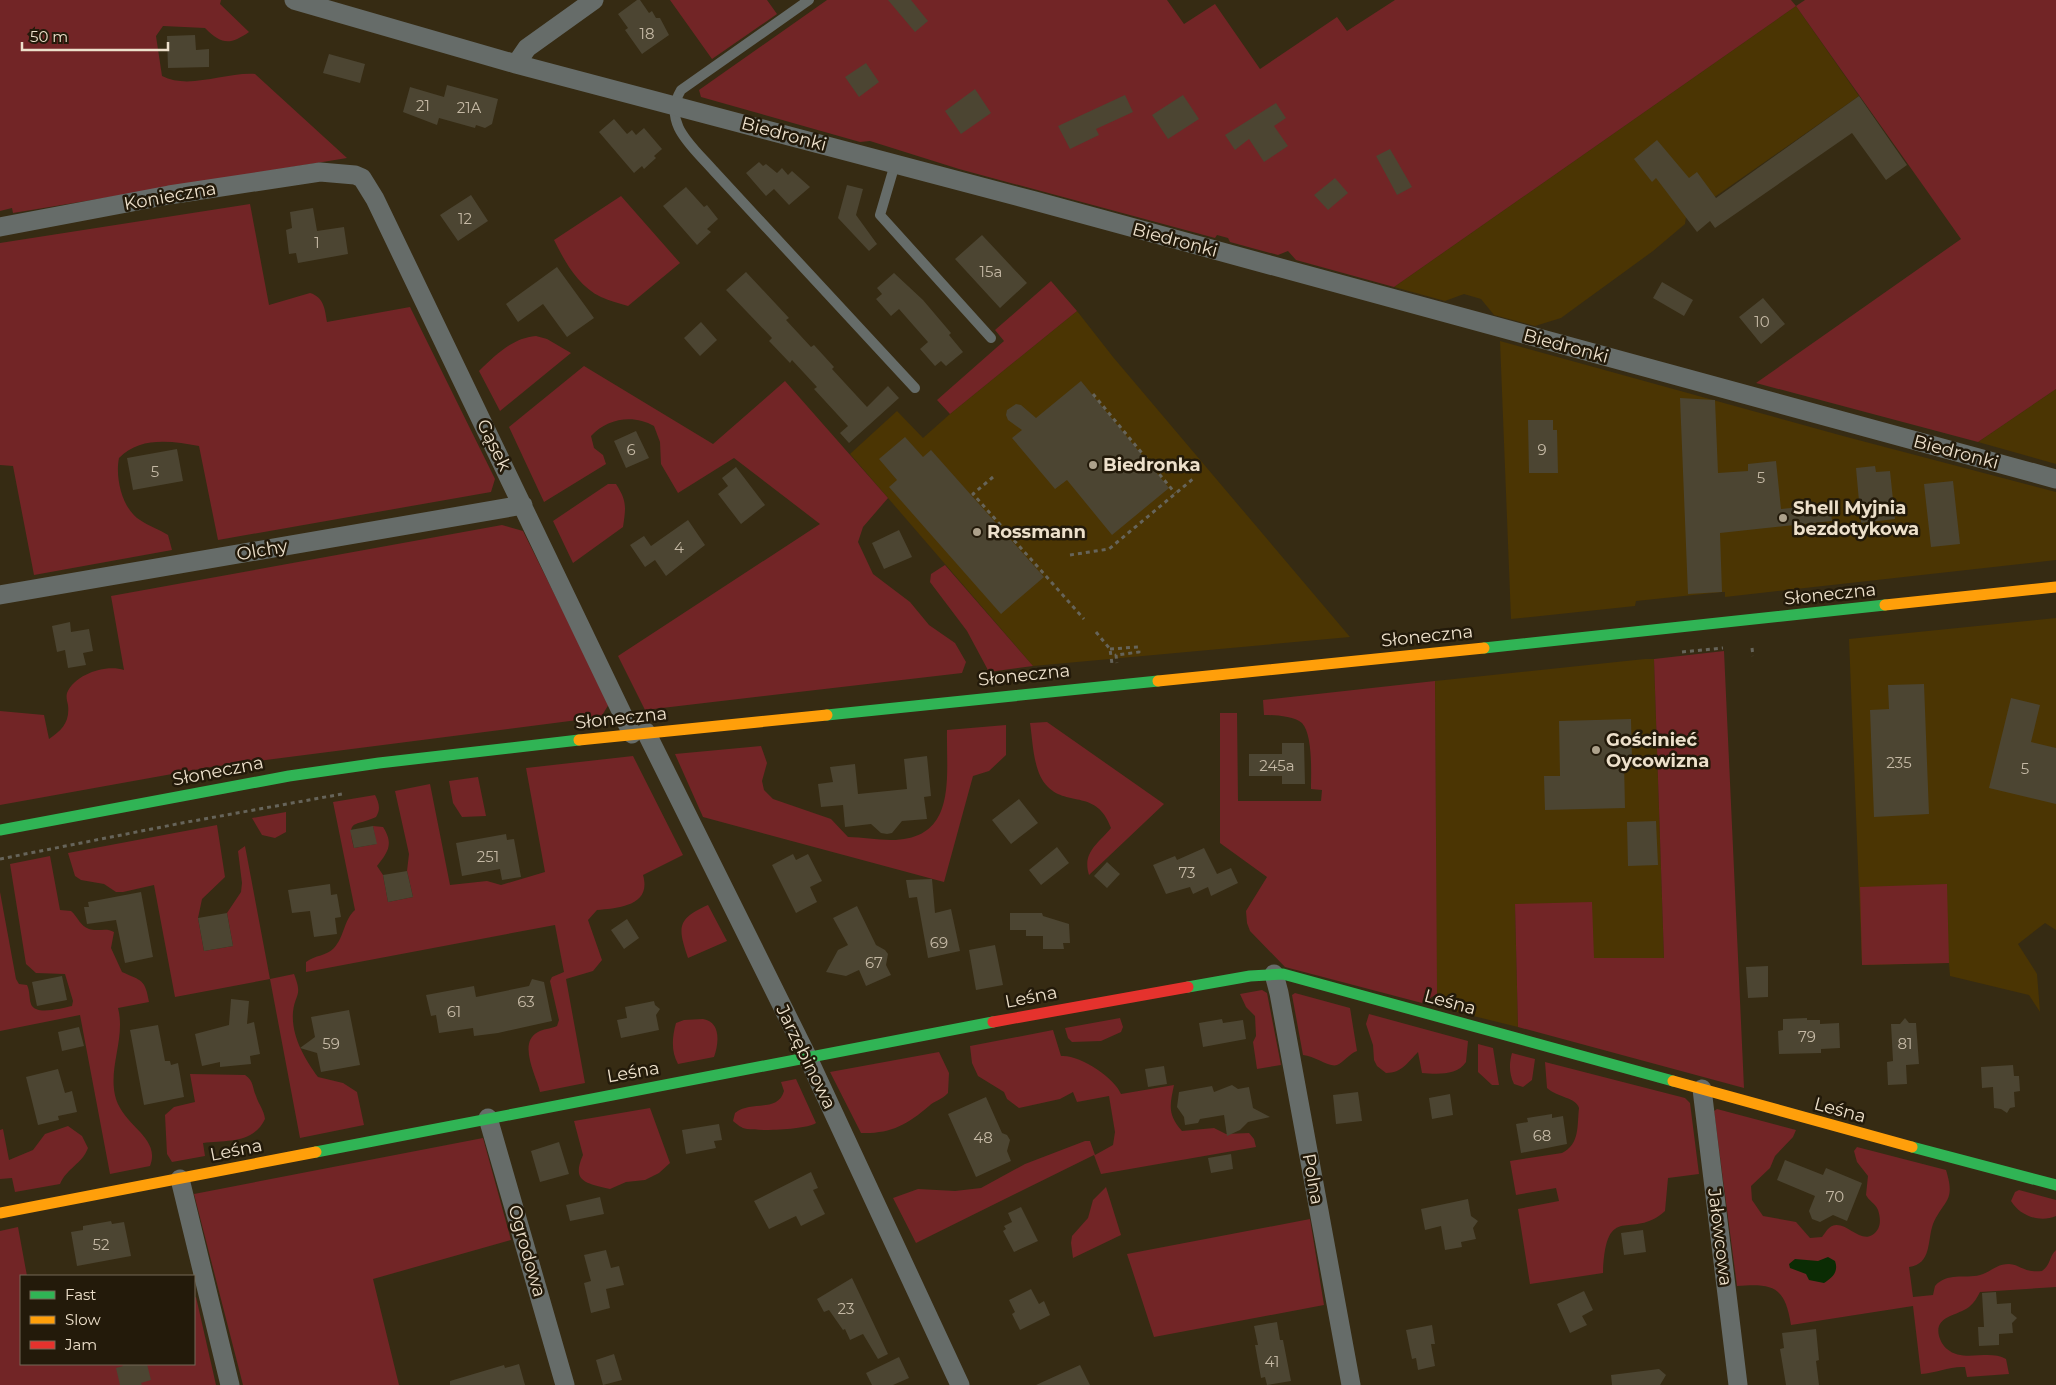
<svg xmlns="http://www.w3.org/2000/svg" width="2056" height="1385" viewBox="0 0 2056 1385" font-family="Montserrat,sans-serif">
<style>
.built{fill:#4b3503}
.green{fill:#722526}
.water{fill:#0b2c04}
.building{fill:#4c4532}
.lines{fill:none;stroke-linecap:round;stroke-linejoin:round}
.path{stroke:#66645a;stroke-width:3;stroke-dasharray:4 4;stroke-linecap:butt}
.lane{stroke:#666c69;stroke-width:10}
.street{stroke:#666c69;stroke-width:19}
.fast{stroke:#30b455;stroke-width:11}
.slow{stroke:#ff9f0a;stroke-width:11}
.jam{stroke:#e5322d;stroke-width:11}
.poi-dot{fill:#ada18b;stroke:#231a0a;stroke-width:2}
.labels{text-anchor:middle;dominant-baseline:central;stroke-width:5;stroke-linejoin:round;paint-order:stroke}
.number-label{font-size:15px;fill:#c5b9a5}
.street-label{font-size:18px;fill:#ede0cb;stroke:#231a0a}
.poi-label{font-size:18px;font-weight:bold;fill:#ede0cb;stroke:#231a0a;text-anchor:start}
</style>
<rect width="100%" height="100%" fill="#362b13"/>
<path class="built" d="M1796,6L1859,96L1686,217L1685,224L1653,251L1561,318L1535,326L1494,315L1481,299L1464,294L1445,301L1394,287Z
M1077,311L1113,357L1350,637L1033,666L850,454L897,411L923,438L950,414Z
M1500,341L1843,436L2056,492V560L1725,597V592H1722L1636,601L1635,606L1511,619Z
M2056,389V464L1978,442Z
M2056,618V930L2045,923L2018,944L2037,974L2040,1012L2029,995L1950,976L1949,963L1862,965L1849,639Z
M1645,659H1654L1664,958H1594L1515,904L1518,1027L1449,1010L1447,1003L1448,997L1437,994L1436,990L1435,681Z"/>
<path class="green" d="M0,0H221L220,4L249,32C230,45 222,45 205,28L163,26L156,36L162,76C189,90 225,72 255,74L347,158L13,213L12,208L0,211Z
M670,0H767L777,14L712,59Z
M827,0H1167L1184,24L1215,4L1260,69L1337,17L1347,31L1395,0H1791L1796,6L1805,0H2056V389L1978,442L1756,383L1961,239L1796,6L1394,287L1296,260L1288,251L1278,255L1230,242L1228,238L1217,235L1215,238L959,169L870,141L860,142L701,97L699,90Z
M621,196L680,263L628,306C619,303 610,301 601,297C578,286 565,262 554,240Z
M250,204L269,305L310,293C324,297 325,310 327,322L410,307L495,479L491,492L218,540L199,446C172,441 140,436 119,458C115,477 122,509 140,520C148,526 159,529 168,535L172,550L34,575L13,466L0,465V243Z
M1051,281L1077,311L950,414L937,400L1004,341L995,330Z
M536,336L547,339L571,353L500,411L479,371C496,355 512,338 536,336Z
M584,366L713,444L785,381L888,498L863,527L858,542L873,574L910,602L929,625L955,643L966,662L962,673L645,710L618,656L820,524L734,458L678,493L661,464L660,442L654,426C634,414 607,418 591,436L594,448L603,455L606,464L544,502L509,427Z
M608,484H616C627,501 626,507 623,527L573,563L553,521Z
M502,525L523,531L609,704L601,717L211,767L0,805V711L44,715L49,739C62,730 70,722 68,705C67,701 66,697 67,693C75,674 106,664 124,670L111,596Z
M945,565L1033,666L989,672L967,631L930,582L931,574Z
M1724,651L1744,1088L1518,1027L1515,904L1592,902L1594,958H1664L1654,659Z
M1435,681L1437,994L1422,1003L1285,967L1250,931L1247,923L1246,911L1267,877L1220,843V713H1237L1238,801H1321L1322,790L1311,789C1311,773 1313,735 1302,723C1294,716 1274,715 1264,715L1263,700Z
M1047,722L1164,804L1089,875C1082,852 1098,844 1111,828C1097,789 1068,807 1048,787C1033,773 1033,742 1030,723Z
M1006,725V755L989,771L973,776L944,882L703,817L675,754L761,746L767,763L762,781L764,790L773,799L831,819L848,837C862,837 876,840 891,840C958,840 946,777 947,730Z
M633,756L683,855L643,875C652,906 618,908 597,910L588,920L602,960L593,971L566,979L585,1083L540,1092C537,1077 517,1043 538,1032C543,1029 550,1029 557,1026L559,1020L550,981L552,977L564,972L555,925L306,972V962C315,955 327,956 334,948C345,936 343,921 355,910L333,802L375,795C379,803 381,809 376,817C355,827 346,818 354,848L376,844L373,826L383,827C394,844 388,852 377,866L383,875L388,902L413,897L407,871L409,854L395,791L430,784L450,885L487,881L501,885L545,872L526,768Z
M478,777L486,816L462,817L453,803L449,781Z
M286,812V832L275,838L262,835L252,818Z
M217,825L225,877L202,899L198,918L204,951L233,946L227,913L241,892L242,883L238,851L245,846L270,979L294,974C303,997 295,993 293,1012C291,1036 305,1059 318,1077L343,1083L357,1092L364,1125L300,1138L270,979L175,997L154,885L123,892H116L104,884L81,880L75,876L68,853Z
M50,856L60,910L71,911C78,917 80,926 89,929C98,932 106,927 114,932L111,948L122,972C142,981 145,979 149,1002L118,1008C126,1039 107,1069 116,1099C125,1127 161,1138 150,1166L110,1174L80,1015L0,1031V892L16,979L19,984L27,985C30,991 29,998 31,1004C35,1016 62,1008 72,1006L73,1001L65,974L36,973L26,964L10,864Z
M1947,884L1949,963L1862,965L1860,887Z
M708,905L727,941L688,958C678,928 676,919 708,905Z
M1262,990L1267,993L1281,1065L1257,1069L1253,1042L1256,1036L1255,1016L1246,1007L1240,994Z
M1295,993L1350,1008L1357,1051C1349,1054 1344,1062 1337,1065C1330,1068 1315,1056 1303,1055L1292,995Z
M1369,1014L1468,1041L1466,1062C1457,1076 1436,1074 1422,1073L1418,1052C1408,1062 1402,1073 1386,1073L1377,1066L1374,1060L1373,1045L1366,1024Z
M1120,1018L1123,1027L1121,1032L1101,1041L1072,1042L1068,1038L1065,1028Z
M703,1019C721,1022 719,1043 714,1057L678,1064C671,1052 672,1037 676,1023L684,1020Z
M1053,1030L1061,1056C1079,1054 1115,1078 1121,1094L1174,1085C1170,1105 1167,1114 1182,1131L1214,1128L1226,1134L1249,1133L1254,1139L1256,1147L1101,1174L1094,1155L916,1243L893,1198L918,1189L955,1191L981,1188L1025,1164L1085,1141H1090L1095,1155L1113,1145L1115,1132L1109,1096L1077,1102L1073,1092L1060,1099L1019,1108L1007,1099L1004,1092L978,1076L972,1063L970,1046Z
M1478,1044L1493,1048L1499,1085H1492L1478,1072Z
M939,1052L949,1073L948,1093C942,1100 934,1101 929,1106C907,1125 890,1134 861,1133L830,1072Z
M1512,1053L1535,1059L1532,1080L1523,1087L1514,1084C1509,1074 1509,1063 1512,1053Z
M1545,1062L1685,1098L1690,1103L1699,1174L1668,1178L1665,1211C1631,1242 1606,1199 1603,1273L1530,1284L1518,1209L1559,1201L1556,1188L1516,1195L1510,1161L1562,1153C1580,1144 1577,1126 1579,1108C1576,1097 1558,1098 1547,1088Z
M190,1074L245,1075C254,1081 252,1087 256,1096C259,1105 264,1110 265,1119C253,1144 227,1140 203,1143L205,1156L172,1162L167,1154L165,1115L174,1107L195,1102Z
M796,1079L816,1123C805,1130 761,1131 747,1129C741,1128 738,1125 733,1121L735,1113C751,1100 778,1113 784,1091L781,1082Z
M650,1108L670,1163L659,1173L645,1180L626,1182L610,1189C586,1183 571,1182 583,1155L574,1121Z
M1717,1109L1796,1130L1793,1137L1775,1156L1770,1168L1751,1186L1752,1200L1763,1216L1796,1222L1810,1238L1822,1237C1826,1232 1828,1226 1836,1225C1850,1224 1865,1249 1878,1229C1881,1224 1880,1216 1878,1210C1875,1203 1869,1201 1866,1195L1868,1176L1857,1162L1854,1151L1857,1147L1946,1170C1956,1202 1944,1199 1933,1224C1927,1241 1932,1264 1909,1267L1913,1297L1933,1295L1935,1286C1947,1272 1964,1279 1980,1275C1991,1272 1996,1264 2009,1264C2021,1265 2024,1273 2042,1271C2051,1265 2049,1256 2056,1250V1287L1980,1292C1977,1298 1974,1303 1969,1307C1957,1316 1934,1316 1939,1336C1940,1340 1943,1346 1947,1349C1963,1363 1989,1349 2006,1359L2009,1374L1967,1377L1965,1367C1950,1366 1936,1373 1921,1374L1913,1306L1791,1325C1785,1287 1774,1283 1737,1286L1714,1111Z
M68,1126L82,1136L88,1148C82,1164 67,1168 60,1184L15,1192L12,1178L0,1179V1130L3,1129L9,1160L33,1150L45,1134Z
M483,1138L511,1240L373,1279L399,1385H243L194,1194Z
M1106,1187L1121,1235L1073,1258L1071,1243L1072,1236L1088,1218L1093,1200Z
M2019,1190L2056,1200V1216C2040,1223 2020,1216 2011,1201L2015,1192Z
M1310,1219L1324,1305L1154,1337L1127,1254Z
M18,1227L27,1276H21V1364H194V1298L196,1297L216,1385H0V1231Z"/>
<path class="water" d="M1828,1257L1835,1261C1839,1272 1832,1278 1824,1283L1809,1280L1806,1274L1790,1268L1789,1264L1795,1259L1818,1261Z"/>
<path class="building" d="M637,0H640L649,13L652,11L656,18H660L669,35L642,54L625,30L628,28L618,14Z
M888,0H911L928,21L915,32Z
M195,35L196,50L209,49V67L168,68L167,36Z
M329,54L365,64L360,83L323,73Z
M866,63L879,82L859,97L845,77Z
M447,85L498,99L492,124L485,128L476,125L475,128L439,118L437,125L403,112L410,87L444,97Z
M975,89L991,113L961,134L945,111Z
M1125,95L1133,112L1096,129L1099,135L1070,149L1058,126Z
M1183,95L1199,119L1168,139L1152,115Z
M1859,96L1907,165L1886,180L1852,133L1715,228L1710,221L1697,232L1656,178L1652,182L1634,159L1657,140L1689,178L1697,172L1716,198Z
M1276,103L1286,118L1274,126L1288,146L1264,162L1249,139L1235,150L1225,135Z
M614,119L627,134L632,130L636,135L644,128L662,149L654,156L656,158L644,169L642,166L634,173L599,132Z
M1390,149L1412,187L1397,195L1376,156Z
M759,162L763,166L766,164L777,173L782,168L788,175L792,171L810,187L789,205L774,189L766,196L746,173Z
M1335,178L1348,193L1328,210L1314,195Z
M847,185L863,189L856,215L877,244L869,251L838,218Z
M686,187L704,207L707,205L718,219L707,229L711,232L697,245L663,206Z
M471,195L488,221L458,241L440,215Z
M313,208L317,231L344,227L348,254L298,263L296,253L289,254L286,230L292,228L290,212Z
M982,235L1027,283L1000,308L955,259Z
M557,267L594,318L567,337L543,304L518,322L506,304Z
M746,272L789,318L786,320L811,347L814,345L834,367L832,369L867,407L888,386L899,398L849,443L840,433L848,426L814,389L817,387L792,360L790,363L769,341L772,338L726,290Z
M894,273L923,300L951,333L949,335L963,352L946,366L941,361L935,366L920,349L928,342L899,309L891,316L876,299L882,294L877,288Z
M1662,282L1693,300L1684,316L1653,298Z
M1763,298L1785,324L1761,344L1739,317Z
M701,322L717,340L700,356L684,338Z
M1081,381L1169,488L1112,535L1067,480L1055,489L1012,438L1022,430L1008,420L1006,415L1007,410L1016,404L1021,405L1036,418Z
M1680,398L1715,400L1718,473L1748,471V464L1776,461L1781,509L1830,504L1832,521L1720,533L1722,592L1688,594Z
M1528,420H1553V430H1557L1558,473H1529Z
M636,431L649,458L626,468L614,441Z
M905,437L923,457L931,450L1044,577L1001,614L889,487L897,480L879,459Z
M177,449L183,481L133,490L127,458Z
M1875,466L1876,472L1890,471L1895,519L1861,523L1856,468Z
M736,467L765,505L741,524L718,494L728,486L722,478Z
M1953,481L1960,544L1931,547L1924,484Z
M688,520L705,545L666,576L655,560L645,567L630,545L644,536L651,546Z
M899,530L912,557L884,569L872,543Z
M70,622L71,632L89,629L93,651L83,653L86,665L68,668L65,650L57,652L52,626Z
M1924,684L1929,814L1874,817L1870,710L1889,709L1888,685Z
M2011,698L2040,705L2031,742L2056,748V804L1989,788Z
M1631,719L1632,760L1624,761L1625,808L1545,810L1544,776H1560L1559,721Z
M1282,743H1304L1305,784H1282V776H1249V754H1282Z
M927,756L931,796L924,797L927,819L902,821L892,833L887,834L881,833L871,824L845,827L843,805L821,807L818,784L833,782L830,767L855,764L858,794L907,789L904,759Z
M1019,799L1038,823L1011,844L992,820Z
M1656,821L1658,865L1628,866L1627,822Z
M373,826L377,844L354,848L350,830Z
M506,834L507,840L514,839L521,877L502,880L500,869L462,876L456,843Z
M1057,847L1069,863L1041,885L1029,870Z
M1204,848L1217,874L1231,868L1238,883L1211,896L1208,887L1193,894L1190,887L1166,894L1153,865L1175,856L1177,860Z
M793,854L796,860L808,854L822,881L810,887L817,902L796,913L772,865Z
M1107,862L1120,874L1107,888L1094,876Z
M407,871L413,897L388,902L383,875Z
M932,879L935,913L951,909L960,951L928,958L917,897L909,898L906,880Z
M330,884L331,895L337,894L341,917L335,918L337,934L314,937L310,911L292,913L288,890Z
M141,892L153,957L125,963L116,920L87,924L84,907H89L88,902Z
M857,906L876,945L885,950L888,954L886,965L891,975L866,986L859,970L846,976L826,972L838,950L848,945L833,918Z
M227,913L233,946L204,951L198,918Z
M1010,913H1042L1043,916L1069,924L1070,943H1063L1064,949H1043V936H1026V930H1010Z
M627,919L639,938L624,949L611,930Z
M995,945L1003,985L976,990L969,950Z
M1768,966V997L1748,998L1746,967Z
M62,976L67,1000L37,1006L32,982Z
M532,979L544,982L552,1021L498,1033L474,1036L473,1028L439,1033L436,1015L431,1016L426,995L474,986L476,997L529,986Z
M231,999L249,1001L247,1024L254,1022L260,1054L250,1056L251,1064L220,1067V1062L202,1066L195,1034L229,1025Z
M654,1001L655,1005L660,1009L656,1015L659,1030L621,1038L617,1020L627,1018L625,1007Z
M349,1010L360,1065L321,1072L317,1053L300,1048L315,1037L311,1017Z
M1807,1018V1020H1820V1024L1839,1023L1840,1048L1821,1049V1053L1779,1054L1778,1031L1783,1030V1019Z
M1905,1018L1909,1023H1916L1919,1064L1906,1065L1907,1084L1888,1085L1887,1062L1893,1061L1891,1024H1900Z
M1222,1019L1223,1023L1243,1020L1246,1039L1203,1047L1199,1023Z
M158,1025L165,1061H170L171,1065L178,1063L184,1097L144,1105L130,1030Z
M79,1027L84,1046L62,1051L58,1032Z
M2013,1065L2014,1076H2019L2020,1091L2014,1092L2015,1107L2010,1108L2007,1113L2001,1109L1994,1108L1993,1087L1982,1088L1981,1067Z
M1164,1066L1167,1084L1148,1087L1145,1069Z
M58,1069L65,1093L72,1091L77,1112L58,1116L59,1120L38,1125L26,1077Z
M1232,1085L1238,1089L1249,1087L1253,1108L1270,1117L1248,1122L1240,1130L1227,1136L1224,1115L1200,1119L1198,1123L1185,1125L1184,1117L1177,1107L1179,1092L1212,1086L1214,1092Z
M1358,1092L1362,1121L1336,1124L1333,1095Z
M1450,1094L1453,1115L1432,1119L1429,1098Z
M986,1097L1002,1133L1007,1135L1010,1140L1007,1151L1011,1161L976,1177L948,1114Z
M1552,1114V1118L1563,1116L1567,1144L1521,1153L1516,1124L1528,1122L1527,1118Z
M719,1124L722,1140L714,1141L716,1148L686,1154L682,1130Z
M559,1142L569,1174L540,1182L531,1151Z
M1231,1154L1233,1169L1211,1173L1208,1158Z
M1785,1160L1823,1175L1826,1168L1862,1183L1847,1221L1833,1215L1820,1222L1812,1219L1809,1211L1815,1196L1777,1180Z
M811,1172L818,1188L813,1190L825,1214L801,1226L796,1216L769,1229L754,1201Z
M600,1197L604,1214L570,1221L566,1205Z
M1468,1199L1471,1216L1478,1221L1473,1228L1476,1239L1461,1242L1462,1247L1445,1250L1441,1226L1425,1230L1421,1209Z
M1021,1207L1038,1241L1014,1252L1003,1231L1006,1229L1004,1226L1012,1222L1008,1213Z
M111,1221L112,1224L124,1222L131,1256L77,1266L71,1232L83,1230V1226Z
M1643,1230L1646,1252L1624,1255L1621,1233Z
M606,1250L611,1268L619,1266L624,1285L606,1289L610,1308L591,1313L584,1283L591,1281L584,1255Z
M852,1278L888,1354L878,1359L863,1334L850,1340L845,1329L843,1330L829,1310L824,1312L817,1299Z
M1031,1289L1039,1304L1044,1301L1050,1315L1020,1330L1012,1314L1015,1312L1009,1300Z
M1584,1291L1593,1310L1582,1316L1587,1325L1570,1333L1557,1304Z
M1996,1292L1997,1304L2011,1303V1313L2017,1318L2012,1323L2013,1333L1999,1334V1345L1979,1346L1978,1327H1984L1982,1293Z
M1277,1322L1280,1340H1283L1291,1381L1267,1385L1265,1377L1261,1378L1255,1345H1258L1254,1326Z
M1432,1325L1435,1344H1431L1435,1366L1418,1370L1416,1358L1412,1359L1406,1330Z
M1816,1329L1819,1360L1816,1361L1819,1385H1786L1780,1349L1784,1348L1782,1333Z
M614,1354L622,1380L603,1385L596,1360Z
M899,1357L909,1378L893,1385H872L866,1373Z
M122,1364H147L151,1380L141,1383L142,1385H120L116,1368L123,1366Z
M519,1364L525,1385H450V1381L504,1365L505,1368Z
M1080,1365L1090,1385H1036Z
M1659,1369L1666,1375L1660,1385H1612L1611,1375Z"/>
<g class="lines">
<path class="path" d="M1093,394L1175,493
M993,477L973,494L1084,619
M1070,555L1109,549L1194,478
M1096,632L1110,649L1112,664
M1752,648L1753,656
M1110,649L1138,647L1139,652L1116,655L1117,663
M1682,652L1723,648
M0,859L182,823L342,794"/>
<path class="lane" d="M809,0L681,90C661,123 693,147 713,170L915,388
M895,164L880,215L991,338"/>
<path class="street" d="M294,0L516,64L1035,201L2056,479
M516,64L527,48L594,0
M0,227L169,195L320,172L355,175L362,178L375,199L632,734
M0,595L523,505
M646,732L808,1058L960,1385
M1274,974L1279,993L1351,1385
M1702,1089L1738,1385
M488,1118L565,1385
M180,1179L230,1385"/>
<path class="fast" d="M1484,648L1885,605
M827,715L1158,681
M0,830L289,776L379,763L579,740
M1188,987L1250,976L1283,974L1673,1081
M1912,1147L2056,1185
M316,1152L993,1022"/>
<path class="slow" d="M1885,605L2056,587
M1158,681L1484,648
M579,740L827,715
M1673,1081L1912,1147
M0,1213L316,1152"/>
<path class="jam" d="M993,1022L1188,987"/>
</g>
<g class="poi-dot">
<circle cx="1093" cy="465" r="5"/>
<circle cx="1783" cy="518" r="5"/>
<circle cx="977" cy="532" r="5"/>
<circle cx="1596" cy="750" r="5"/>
</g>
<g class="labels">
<g class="number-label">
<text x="647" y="33">18</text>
<text x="423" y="105">21</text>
<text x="469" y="107">21A</text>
<text x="465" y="218">12</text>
<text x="317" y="242">1</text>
<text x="991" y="271">15a</text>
<text x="1762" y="321">10</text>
<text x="631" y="449">6</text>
<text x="1542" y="449">9</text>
<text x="155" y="471">5</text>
<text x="1761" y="477">5</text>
<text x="679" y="547">4</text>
<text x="1899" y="762">235</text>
<text x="1277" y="765">245a</text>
<text x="2025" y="768">5</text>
<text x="488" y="856">251</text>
<text x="1187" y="872">73</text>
<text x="939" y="942">69</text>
<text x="874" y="962">67</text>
<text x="526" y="1001">63</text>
<text x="454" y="1011">61</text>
<text x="1807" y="1036">79</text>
<text x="331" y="1043">59</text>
<text x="1905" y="1043">81</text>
<text x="1542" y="1135">68</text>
<text x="983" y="1137">48</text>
<text x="1835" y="1196">70</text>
<text x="101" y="1244">52</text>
<text x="846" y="1308">23</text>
<text x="1272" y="1361">41</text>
</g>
<g class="street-label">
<text transform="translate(784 134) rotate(15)">Biedronki</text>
<text transform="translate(170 196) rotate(-10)">Konieczna</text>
<text transform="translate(1175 240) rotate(15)">Biedronki</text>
<text transform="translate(1566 346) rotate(15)">Biedronki</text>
<text transform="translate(494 445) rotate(64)">Gąsek</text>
<text transform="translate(1956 452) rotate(15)">Biedronki</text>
<text transform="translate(262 550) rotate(-10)">Olchy</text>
<text transform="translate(1830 594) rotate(-6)">Słoneczna</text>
<text transform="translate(1427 636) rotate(-6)">Słoneczna</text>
<text transform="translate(1024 675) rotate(-6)">Słoneczna</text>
<text transform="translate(621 718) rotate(-6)">Słoneczna</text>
<text transform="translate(218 771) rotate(-11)">Słoneczna</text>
<text transform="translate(1031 997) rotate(-11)">Leśna</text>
<text transform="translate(1450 1002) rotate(15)">Leśna</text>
<text transform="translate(806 1057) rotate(64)">Jarzębinowa</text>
<text transform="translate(633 1072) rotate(-10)">Leśna</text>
<text transform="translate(1840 1110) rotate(15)">Leśna</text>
<text transform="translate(236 1150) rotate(-11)">Leśna</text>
<text transform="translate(1313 1179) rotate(80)">Polna</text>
<text transform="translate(1720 1237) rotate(83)">Jałowcowa</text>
<text transform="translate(527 1251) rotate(74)">Ogrodowa</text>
</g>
<g class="poi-label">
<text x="1103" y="465">Biedronka</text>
<text x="1793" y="508">Shell Myjnia<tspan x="1793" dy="21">bezdotykowa</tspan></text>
<text x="987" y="532">Rossmann</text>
<text x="1606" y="740">Gościnieć<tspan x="1606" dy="21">Oycowizna</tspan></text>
</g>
</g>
<rect x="20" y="1275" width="175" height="90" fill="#231a0a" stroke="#746957"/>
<rect x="30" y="1291" width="25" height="8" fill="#30b455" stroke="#746957"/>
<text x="65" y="1300" font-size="15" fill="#ede0cb">Fast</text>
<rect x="30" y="1316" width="25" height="8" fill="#ff9f0a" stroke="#746957"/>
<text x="65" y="1325" font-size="15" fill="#ede0cb">Slow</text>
<rect x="30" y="1341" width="25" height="8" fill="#e5322d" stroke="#746957"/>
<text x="65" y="1350" font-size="15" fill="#ede0cb">Jam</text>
<path d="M22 42v8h146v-8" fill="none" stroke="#ede0cb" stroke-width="2.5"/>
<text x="30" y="42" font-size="15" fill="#ede0cb" stroke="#231a0a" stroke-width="4" paint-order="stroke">50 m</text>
</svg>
